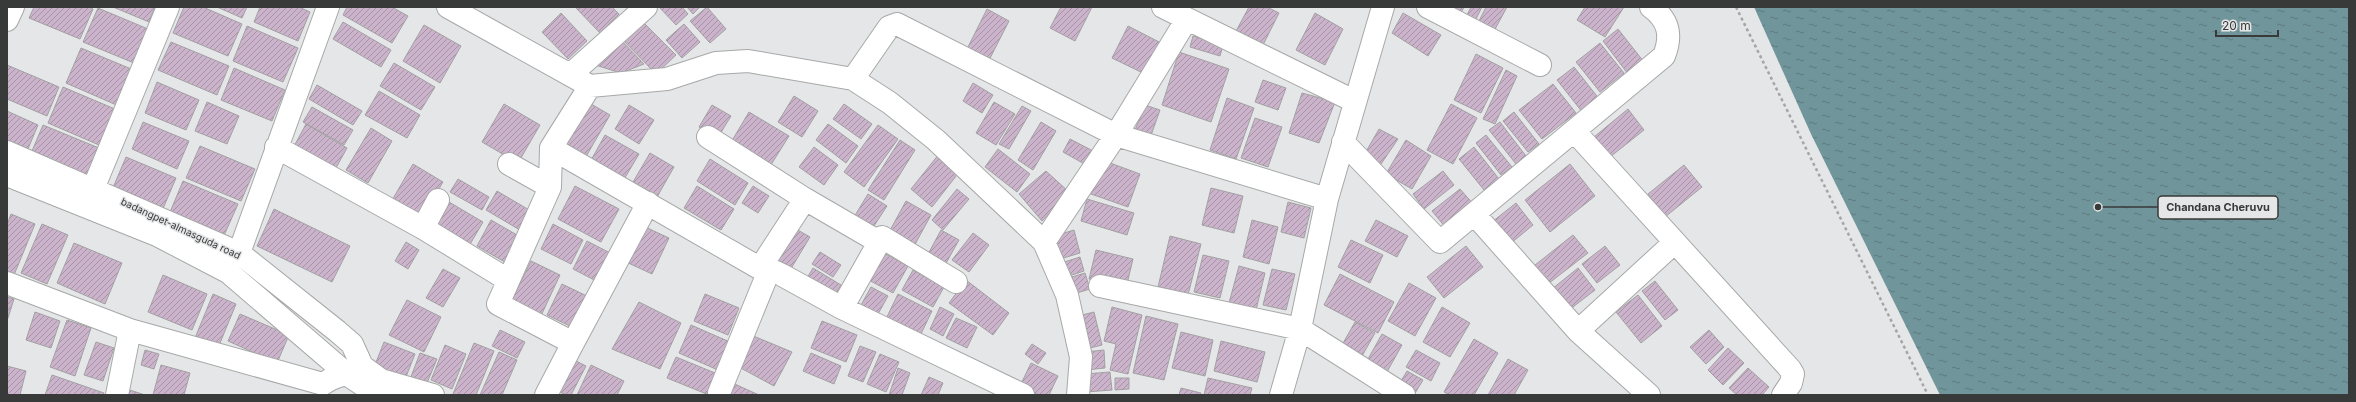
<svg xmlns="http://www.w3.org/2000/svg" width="2356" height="402" viewBox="0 0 2356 402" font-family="Inter,sans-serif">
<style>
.water{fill:url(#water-ripples)}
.building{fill:url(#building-hatch);stroke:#a2a1a2}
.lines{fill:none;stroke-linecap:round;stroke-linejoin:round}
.minor-casing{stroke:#a7a8a8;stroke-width:24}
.path{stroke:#a4a5a6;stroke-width:2.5;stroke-dasharray:3 3;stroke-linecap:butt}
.minor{stroke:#fff;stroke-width:22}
.labels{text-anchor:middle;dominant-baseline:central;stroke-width:3;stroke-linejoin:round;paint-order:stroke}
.street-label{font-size:10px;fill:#383939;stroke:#e5e6e7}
.leader{fill:none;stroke:#383939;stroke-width:1.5}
.callout-dot{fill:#383939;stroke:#e5e6e7;stroke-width:1.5}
.callout{fill:#e5e6e7;stroke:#383939;stroke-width:1.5}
.callout-label{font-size:11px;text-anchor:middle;font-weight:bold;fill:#383939}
</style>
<defs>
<pattern id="water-ripples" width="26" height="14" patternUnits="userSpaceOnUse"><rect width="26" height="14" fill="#70959b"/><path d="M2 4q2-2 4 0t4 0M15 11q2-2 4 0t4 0" fill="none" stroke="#5d7b7f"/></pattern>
<pattern id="building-hatch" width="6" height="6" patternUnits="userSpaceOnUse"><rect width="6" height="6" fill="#cbb4cb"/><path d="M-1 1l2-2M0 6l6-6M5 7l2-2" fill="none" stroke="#a693a6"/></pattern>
</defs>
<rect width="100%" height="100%" fill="#e5e6e7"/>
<path class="water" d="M1754,7H2349V395H1940L1811,134Z"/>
<path class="building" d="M34,7H89L93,9L80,39L29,18Z
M113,7H155L149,22Z
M184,7H203L242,24L228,56L173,33Z
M217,7H247L242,18Z
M260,7H299L310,12L298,41L254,22Z
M347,7H392L408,16L392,43L343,15Z
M575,7H612L619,14L600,33Z
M659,7H682L688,14L676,25Z
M687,7H700L693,14Z
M707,7L726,29L710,43L690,21Z
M1061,7H1092L1075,41L1050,28Z
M1249,7H1267L1279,13L1262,47L1235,33Z
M1443,7H1464L1460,15Z
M1471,7H1482L1475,21L1466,17Z
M1486,7H1507L1494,31L1478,23Z
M1585,7H1624L1605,37L1577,20Z
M98,8L148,29L134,63L83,42Z
M987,9L1009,21L985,68L963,57Z
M561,13L587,41L568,59L542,32Z
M1315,13L1343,29L1325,65L1296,50Z
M1403,13L1441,35L1428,56L1392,33Z
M641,20L676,55L656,74L622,39Z
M343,22L391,50L381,67L333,39Z
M684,24L700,42L682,58L666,40Z
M424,25L461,46L440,83L403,61Z
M247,26L298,48L283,82L233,61Z
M1128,26L1163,44L1147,75L1112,58Z
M1618,29L1644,62L1628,74L1603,41Z
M1193,36L1223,45L1220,56L1190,47Z
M619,38L644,64L621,73L592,64Z
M171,42L229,66L217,95L158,70Z
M1600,43L1624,73L1600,92L1576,62Z
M81,48L136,71L121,107L66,83Z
M1179,52L1229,69L1211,122L1162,105Z
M1476,54L1503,68L1481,113L1454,100Z
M394,63L435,87L421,110L380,86Z
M7,65L59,87L47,116L7,99Z
M1574,67L1600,100L1583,113L1557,80Z
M234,68L285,90L272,121L221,100Z
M1506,70L1517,76L1495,124L1483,119Z
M1263,80L1286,88L1278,110L1255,102Z
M157,82L199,100L186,130L145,113Z
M973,83L993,95L982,113L963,101Z
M1553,84L1576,113L1542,139L1519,110Z
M317,85L362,111L353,125L309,99Z
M63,87L115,109L99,145L48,123Z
M379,91L420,115L407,138L365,115Z
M1302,93L1335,102L1319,143L1289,133Z
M794,96L818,111L802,137L778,122Z
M1227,98L1254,108L1236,159L1210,150Z
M586,101L610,115L584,160L560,146Z
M207,102L239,116L227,144L195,131Z
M994,102L1015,114L996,145L976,133Z
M504,104L540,125L518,163L482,142Z
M844,104L872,124L861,139L833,119Z
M1451,104L1477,118L1453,164L1427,150Z
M629,105L654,120L639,144L615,129Z
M712,105L731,116L717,139L699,127Z
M1145,105L1160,110L1149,141L1133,135Z
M1022,106L1031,111L1009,149L999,144Z
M312,107L353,130L344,145L303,122Z
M1628,109L1644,130L1610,157L1594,137Z
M7,111L38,125L25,156L7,148Z
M749,112L789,136L769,168L730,144Z
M1514,112L1539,144L1528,152L1503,121Z
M1255,118L1282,127L1268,167L1241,158Z
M143,122L189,141L177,169L132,149Z
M1041,122L1056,131L1033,170L1018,160Z
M1500,122L1526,156L1516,164L1489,130Z
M306,124L347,148L332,175L291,152Z
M828,124L858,146L846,163L816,140Z
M43,125L99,148L86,182L29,158Z
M878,125L898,139L864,187L844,172Z
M371,128L392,141L368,183L346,170Z
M1379,129L1398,139L1379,167L1364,155Z
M605,135L639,154L623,181L590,162Z
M1486,135L1512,167L1501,175L1476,143Z
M1070,139L1095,152L1088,166L1063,152Z
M900,140L915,150L884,200L868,190Z
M1406,140L1431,156L1412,189L1386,174Z
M200,146L255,169L241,201L186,178Z
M814,147L838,165L824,185L799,167Z
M1474,147L1499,179L1484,190L1459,159Z
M998,149L1030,174L1017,192L985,167Z
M650,153L674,167L657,197L633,182Z
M939,154L960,171L932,207L911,189Z
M126,157L176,178L162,211L112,190Z
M710,159L748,183L735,205L697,181Z
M1102,160L1140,174L1128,207L1091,194Z
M413,164L443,182L421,219L391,202Z
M1570,164L1595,196L1550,232L1525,200Z
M1684,165L1702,187L1665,217L1648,194Z
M1046,171L1069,192L1042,221L1019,194Z
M1443,171L1454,185L1424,209L1413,194Z
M458,179L489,197L482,210L450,192Z
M183,181L238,204L222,240L168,217Z
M575,186L619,209L601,242L558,219Z
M697,186L734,209L721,230L684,208Z
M753,186L769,196L758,213L742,203Z
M1211,188L1243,196L1234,233L1202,225Z
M957,189L969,199L943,230L932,220Z
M1460,189L1474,205L1446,228L1432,211Z
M497,191L536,214L525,233L486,210Z
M868,194L887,206L872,229L854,217Z
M1087,199L1134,213L1127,235L1081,221Z
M906,201L931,215L913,248L888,234Z
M449,202L483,222L469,246L435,226Z
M1288,202L1311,208L1304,238L1281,232Z
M1516,203L1533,225L1510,244L1492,222Z
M274,209L350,246L332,282L257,246Z
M11,214L35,224L14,275L7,272V225Z
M491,220L524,239L510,265L477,246Z
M1252,220L1278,227L1269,264L1243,257Z
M1376,220L1408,236L1397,257L1365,241Z
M42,224L68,235L47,284L21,273Z
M553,224L583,240L571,264L541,249Z
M641,225L669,238L652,274L624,261Z
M796,229L810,237L789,272L775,262Z
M941,230L959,240L945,265L927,256Z
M1074,230L1080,253L1057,260L1051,237Z
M973,233L989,245L969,272L952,260Z
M1573,235L1588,253L1544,287L1530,269Z
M1170,236L1201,244L1188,295L1158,287Z
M1351,240L1383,255L1370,283L1338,267Z
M587,241L614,255L600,283L573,269Z
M406,242L419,250L408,269L395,261Z
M74,243L122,263L105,304L57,283Z
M1466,246L1483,267L1444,298L1427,277Z
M1605,246L1620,265L1597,283L1582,264Z
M1096,250L1133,259L1126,288L1089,279Z
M880,251L908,266L893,293L865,278Z
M820,252L841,265L833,277L812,264Z
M1203,255L1229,261L1220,298L1194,292Z
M1080,257L1084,271L1063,278L1058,264Z
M531,261L560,275L539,320L509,306Z
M1239,266L1265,273L1256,310L1229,303Z
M813,268L841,285L832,300L804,283Z
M1578,268L1595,290L1569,310L1552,289Z
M443,269L460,278L443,307L426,298Z
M1272,269L1295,274L1286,310L1263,305Z
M913,270L944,287L933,307L902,290Z
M1085,273L1090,289L1070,295L1065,279Z
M1340,274L1394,302L1378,333L1324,305Z
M163,275L207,294L192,330L148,312Z
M966,280L1009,313L993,335L949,303Z
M1655,281L1678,310L1665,320L1642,291Z
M1409,283L1436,298L1415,336L1388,321Z
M562,284L589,297L574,328L547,315Z
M871,287L888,296L878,314L861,305Z
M213,294L236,304L218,348L195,338Z
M705,294L739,308L728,335L694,321Z
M898,294L932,311L918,340L884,323Z
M1638,295L1662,326L1641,343L1616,312Z
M7,297L14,299L7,321Z
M407,300L441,317L424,352L389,335Z
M639,302L681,323L660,369L612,349Z
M940,307L954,314L943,336L930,329Z
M1112,307L1142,315L1128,374L1110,370L1116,344L1104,341Z
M1442,307L1470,323L1450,357L1423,342Z
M35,312L60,321L51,348L26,340Z
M1094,312L1102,345L1082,350L1074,317Z
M240,314L289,335L277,363L228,341Z
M1146,316L1178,324L1164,380L1133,373Z
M956,318L977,327L967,348L946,338Z
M67,320L91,328L75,376L50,367Z
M822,321L857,335L846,362L811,348Z
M1355,322L1375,333L1362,356L1342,345Z
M691,325L730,342L718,370L679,353Z
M500,330L525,342L517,358L492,346Z
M1709,330L1724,347L1706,364L1690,347Z
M1181,332L1213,340L1205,376L1172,368Z
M1382,334L1402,345L1383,379L1363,368Z
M751,335L792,352L774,386L737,366Z
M1474,339L1498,353L1474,395H1450L1444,392Z
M1221,341L1265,352L1257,382L1214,371Z
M96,342L114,348L103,381L84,375Z
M384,342L415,354L404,382L373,370Z
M474,343L494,351L476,395H457L453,394Z
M1032,344L1046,353L1038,364L1025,354Z
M445,345L466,354L452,389L431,380Z
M860,346L876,352L863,382L848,376Z
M1728,348L1744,363L1723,385L1708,370Z
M145,350L159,354L154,369L141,365Z
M1104,350L1105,368L1086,370L1085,352Z
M1416,350L1440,363L1431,381L1406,367Z
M499,352L517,360L502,395H480Z
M420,353L437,359L425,388L409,382Z
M811,353L841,366L834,384L803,371Z
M880,354L899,362L886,392L867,384Z
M676,357L720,375L709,395L667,378Z
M570,358L586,366L571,395H566L554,389Z
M1508,359L1528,370L1514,395H1488Z
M1031,363L1058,376L1049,395H1039L1020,386Z
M161,365L190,373L184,395H153Z
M591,365L624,381L617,395H577Z
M7,366L26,371L20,395H7Z
M898,368L910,373L902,395H889Z
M1748,368L1769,387L1762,395H1737L1729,388Z
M1407,371L1423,380L1414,395L1397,388Z
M1110,372L1112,390L1086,392L1085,374Z
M52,375L104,393L103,395H45Z
M929,377L943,383L938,395H921Z
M1115,378H1129V389L1115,390Z
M1208,378L1252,388L1250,395H1204Z
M728,381L759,395H723Z
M1181,388L1201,393L1200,395H1179Z
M127,389L145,395H125Z"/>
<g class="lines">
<g class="minor-casing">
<path id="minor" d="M448,7L590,86L667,79L716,63L748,61L853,79L890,103L936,140L1044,242L1067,295L1081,357L1078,395
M1163,7L1354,101
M1428,7L1540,65
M7,20L13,7
M570,75L646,7
M853,79L889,27L897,24L1116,135L1327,199
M590,86L551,148L768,273L776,272L782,275L842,308L1023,395
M1575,132L1790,369L1793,374L1791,383L1783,395
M708,137L805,199L760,268
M1343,142L1440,242L1664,56C1672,36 1669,20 1651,7
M276,147L423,228L438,200
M7,152L239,253L337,331L352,344L362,366L381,380L433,395
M509,164L550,187
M7,175L157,235L228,272L348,375L378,395
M93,189L168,7
M805,199L879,242
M1475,215L1578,331L1649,395
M423,228L508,280
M1044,242L1116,135L1187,19
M239,253L328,7
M7,283L130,330L323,384C334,375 346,376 357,369
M1100,286L1300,329L1404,395
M842,308L882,237L956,282
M1578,331L1675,242
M573,343L648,203
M719,393L768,273
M117,395L130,330
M546,395L573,343L498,304L550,187L551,148
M1281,395L1300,329L1327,199L1383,7"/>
</g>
<path class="path" d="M1736,7L1928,395"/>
<use href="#minor" class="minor"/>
</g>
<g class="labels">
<g class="street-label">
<text transform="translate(181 228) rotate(25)">badangpet-almasguda road</text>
</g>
</g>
<path class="leader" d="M2098 207L2158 207"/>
<circle class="callout-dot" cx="2098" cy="207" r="4"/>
<rect class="callout" x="2158" y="196" width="120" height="23" rx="4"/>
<g class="callout-label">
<text x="2218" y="211">Chandana Cheruvu</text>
</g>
<rect width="2356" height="402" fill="none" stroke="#383939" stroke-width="16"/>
<path d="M2216 30v6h62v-6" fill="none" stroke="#383939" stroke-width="2"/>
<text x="2222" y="30" font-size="12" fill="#383939" stroke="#e5e6e7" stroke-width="3" paint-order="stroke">20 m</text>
</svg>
